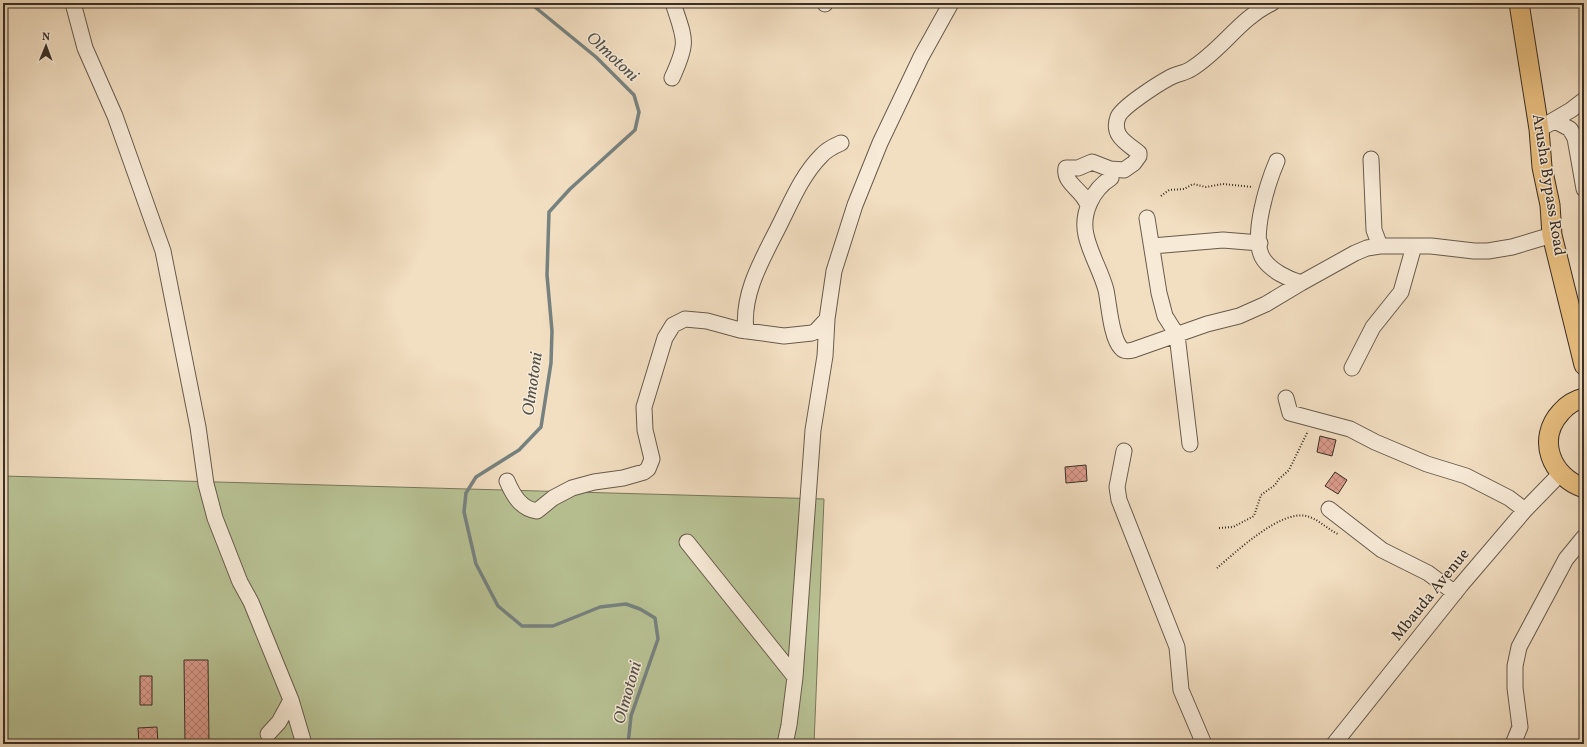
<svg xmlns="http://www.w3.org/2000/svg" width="1587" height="747" viewBox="0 0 1587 747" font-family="Vollkorn,serif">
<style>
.grass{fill:#b8c294;stroke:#78785c}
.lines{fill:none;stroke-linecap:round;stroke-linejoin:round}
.stream{stroke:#768280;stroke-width:3.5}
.building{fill:url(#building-cross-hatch);stroke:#392f25}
.minor-casing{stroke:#675b4c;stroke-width:17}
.major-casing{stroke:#392f25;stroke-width:21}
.path{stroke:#392f25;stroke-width:2;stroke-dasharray:1 2;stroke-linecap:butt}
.minor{stroke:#f7ead7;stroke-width:15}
.major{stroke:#e9bf80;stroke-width:19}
.labels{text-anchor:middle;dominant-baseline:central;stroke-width:3;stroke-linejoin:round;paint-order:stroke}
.street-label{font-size:16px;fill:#392f25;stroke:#f7ead7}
.water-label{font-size:17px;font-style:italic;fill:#52524b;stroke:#f7ead7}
</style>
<defs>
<pattern id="building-cross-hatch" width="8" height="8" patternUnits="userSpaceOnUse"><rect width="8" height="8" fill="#da9a8a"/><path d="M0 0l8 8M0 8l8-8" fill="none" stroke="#b27e71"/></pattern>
</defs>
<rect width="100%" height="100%" fill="#f2dec1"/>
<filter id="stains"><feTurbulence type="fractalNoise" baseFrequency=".005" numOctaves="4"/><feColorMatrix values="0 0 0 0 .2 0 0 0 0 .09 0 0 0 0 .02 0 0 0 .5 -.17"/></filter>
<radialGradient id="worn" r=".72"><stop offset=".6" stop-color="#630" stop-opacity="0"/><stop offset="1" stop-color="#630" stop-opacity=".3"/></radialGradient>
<path class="grass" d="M3,476L824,499L814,744H3Z"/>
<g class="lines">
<path class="stream" d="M530,3L596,57L634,95L639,112L635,130L570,189L549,212L547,275L552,331L551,363L541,427L519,450L476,477L466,493L464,512L476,564L498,606L522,626H553L600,607L626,604L640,609L655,618L658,639L631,716L628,744"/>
</g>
<path class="building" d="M1320,436L1336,440L1332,456L1317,452Z
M1086,465L1087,481L1066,483L1065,467Z
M1335,472L1347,480L1338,494L1325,486Z
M184,660H208L209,744H185Z
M140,676H152V705H140Z
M157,727L158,744H139L138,728Z"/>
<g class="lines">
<g class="minor-casing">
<path id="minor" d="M73,3L85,48L115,116L163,251L198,427L206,484L215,518L240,582L251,602L291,700L304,744
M825,3V4
M672,78C689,41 685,40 673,3
M1547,124L1571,110L1584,100
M1539,129L1555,121L1570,129L1575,138L1584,189
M1371,159L1374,230L1380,246
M1277,161C1268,182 1249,240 1264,260C1272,271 1288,279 1301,283
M1111,178C1093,189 1081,213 1086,235C1090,254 1101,271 1106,290C1109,304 1111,338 1121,348C1124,352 1129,351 1133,350L1207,324L1239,316L1266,304L1301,283L1355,253L1367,248L1380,246H1431L1474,251H1488L1512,247L1552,235
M1088,206C1084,190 1063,184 1066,168H1078L1092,162L1110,169L1124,170L1134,163L1139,156V153C1127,143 1111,136 1118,117C1122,107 1158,84 1169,78C1176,74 1185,73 1191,69C1221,51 1240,18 1272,3
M1147,218L1159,293L1165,316L1177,335L1190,444
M1152,246L1223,240L1260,243
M746,331C741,292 765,255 781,222C792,200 803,174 821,156C826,150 834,146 841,143
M1352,368L1373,327L1401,292L1414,246
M1286,398L1290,413L1350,429L1375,442L1427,464L1466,476L1509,498L1525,510
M1124,451L1117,487L1119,500L1177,647L1181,690L1204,744
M507,481C513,495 521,509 537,511L553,498L572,488L594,482L623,478L644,472L648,469L652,459L645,430L644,407L665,338L673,325L685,319L707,321L740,330L784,336L812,333L816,331L827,319
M1329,509L1382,550L1428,573L1455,593
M687,542L795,677
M268,734L279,722L291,700
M785,744L789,725L795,677L813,430L825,356L827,319L834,271L855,205L880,143L921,57L951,3
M1334,744L1461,585L1525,510L1560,474
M1513,744L1520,727L1515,688V666L1519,647L1566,559L1584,537"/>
</g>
<g class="major-casing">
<path id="major" d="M1519,3L1539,129L1542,167L1550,205L1552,235L1584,365
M1584,398C1575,400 1567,405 1561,412C1536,439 1551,477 1584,488"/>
</g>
<path class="path" d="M1161,196L1169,190L1184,189L1193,184L1206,187L1223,184L1253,187
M1219,528L1233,527L1254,516L1261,495L1275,485L1279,479L1289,470L1308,431
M1217,568C1236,552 1280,510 1306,516C1317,518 1327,529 1338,534"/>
<use href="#minor" class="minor"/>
<use href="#major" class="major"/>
</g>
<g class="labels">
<g class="street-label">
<text transform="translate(1548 185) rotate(81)">Arusha Bypass Road</text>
<text transform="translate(1431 595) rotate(-51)">Mbauda Avenue</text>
</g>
<g class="water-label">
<text transform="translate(612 57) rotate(43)">Olmotoni</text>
<text transform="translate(533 384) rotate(-82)">Olmotoni</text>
<text transform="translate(628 693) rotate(-74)">Olmotoni</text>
</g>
</g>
<rect width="1587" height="747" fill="none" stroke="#f2dec1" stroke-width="16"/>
<rect x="4" y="4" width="1579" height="739" fill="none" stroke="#392f25" stroke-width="2"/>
<rect x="8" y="8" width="1571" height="731" fill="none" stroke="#392f25"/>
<g transform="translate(46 46) rotate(1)" stroke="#f7ead7" stroke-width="3" paint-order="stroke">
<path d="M0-3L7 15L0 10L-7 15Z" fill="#392f25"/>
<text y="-6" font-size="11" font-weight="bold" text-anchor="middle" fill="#392f25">N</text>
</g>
<rect width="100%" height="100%" filter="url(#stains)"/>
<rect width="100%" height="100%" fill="url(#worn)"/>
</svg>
